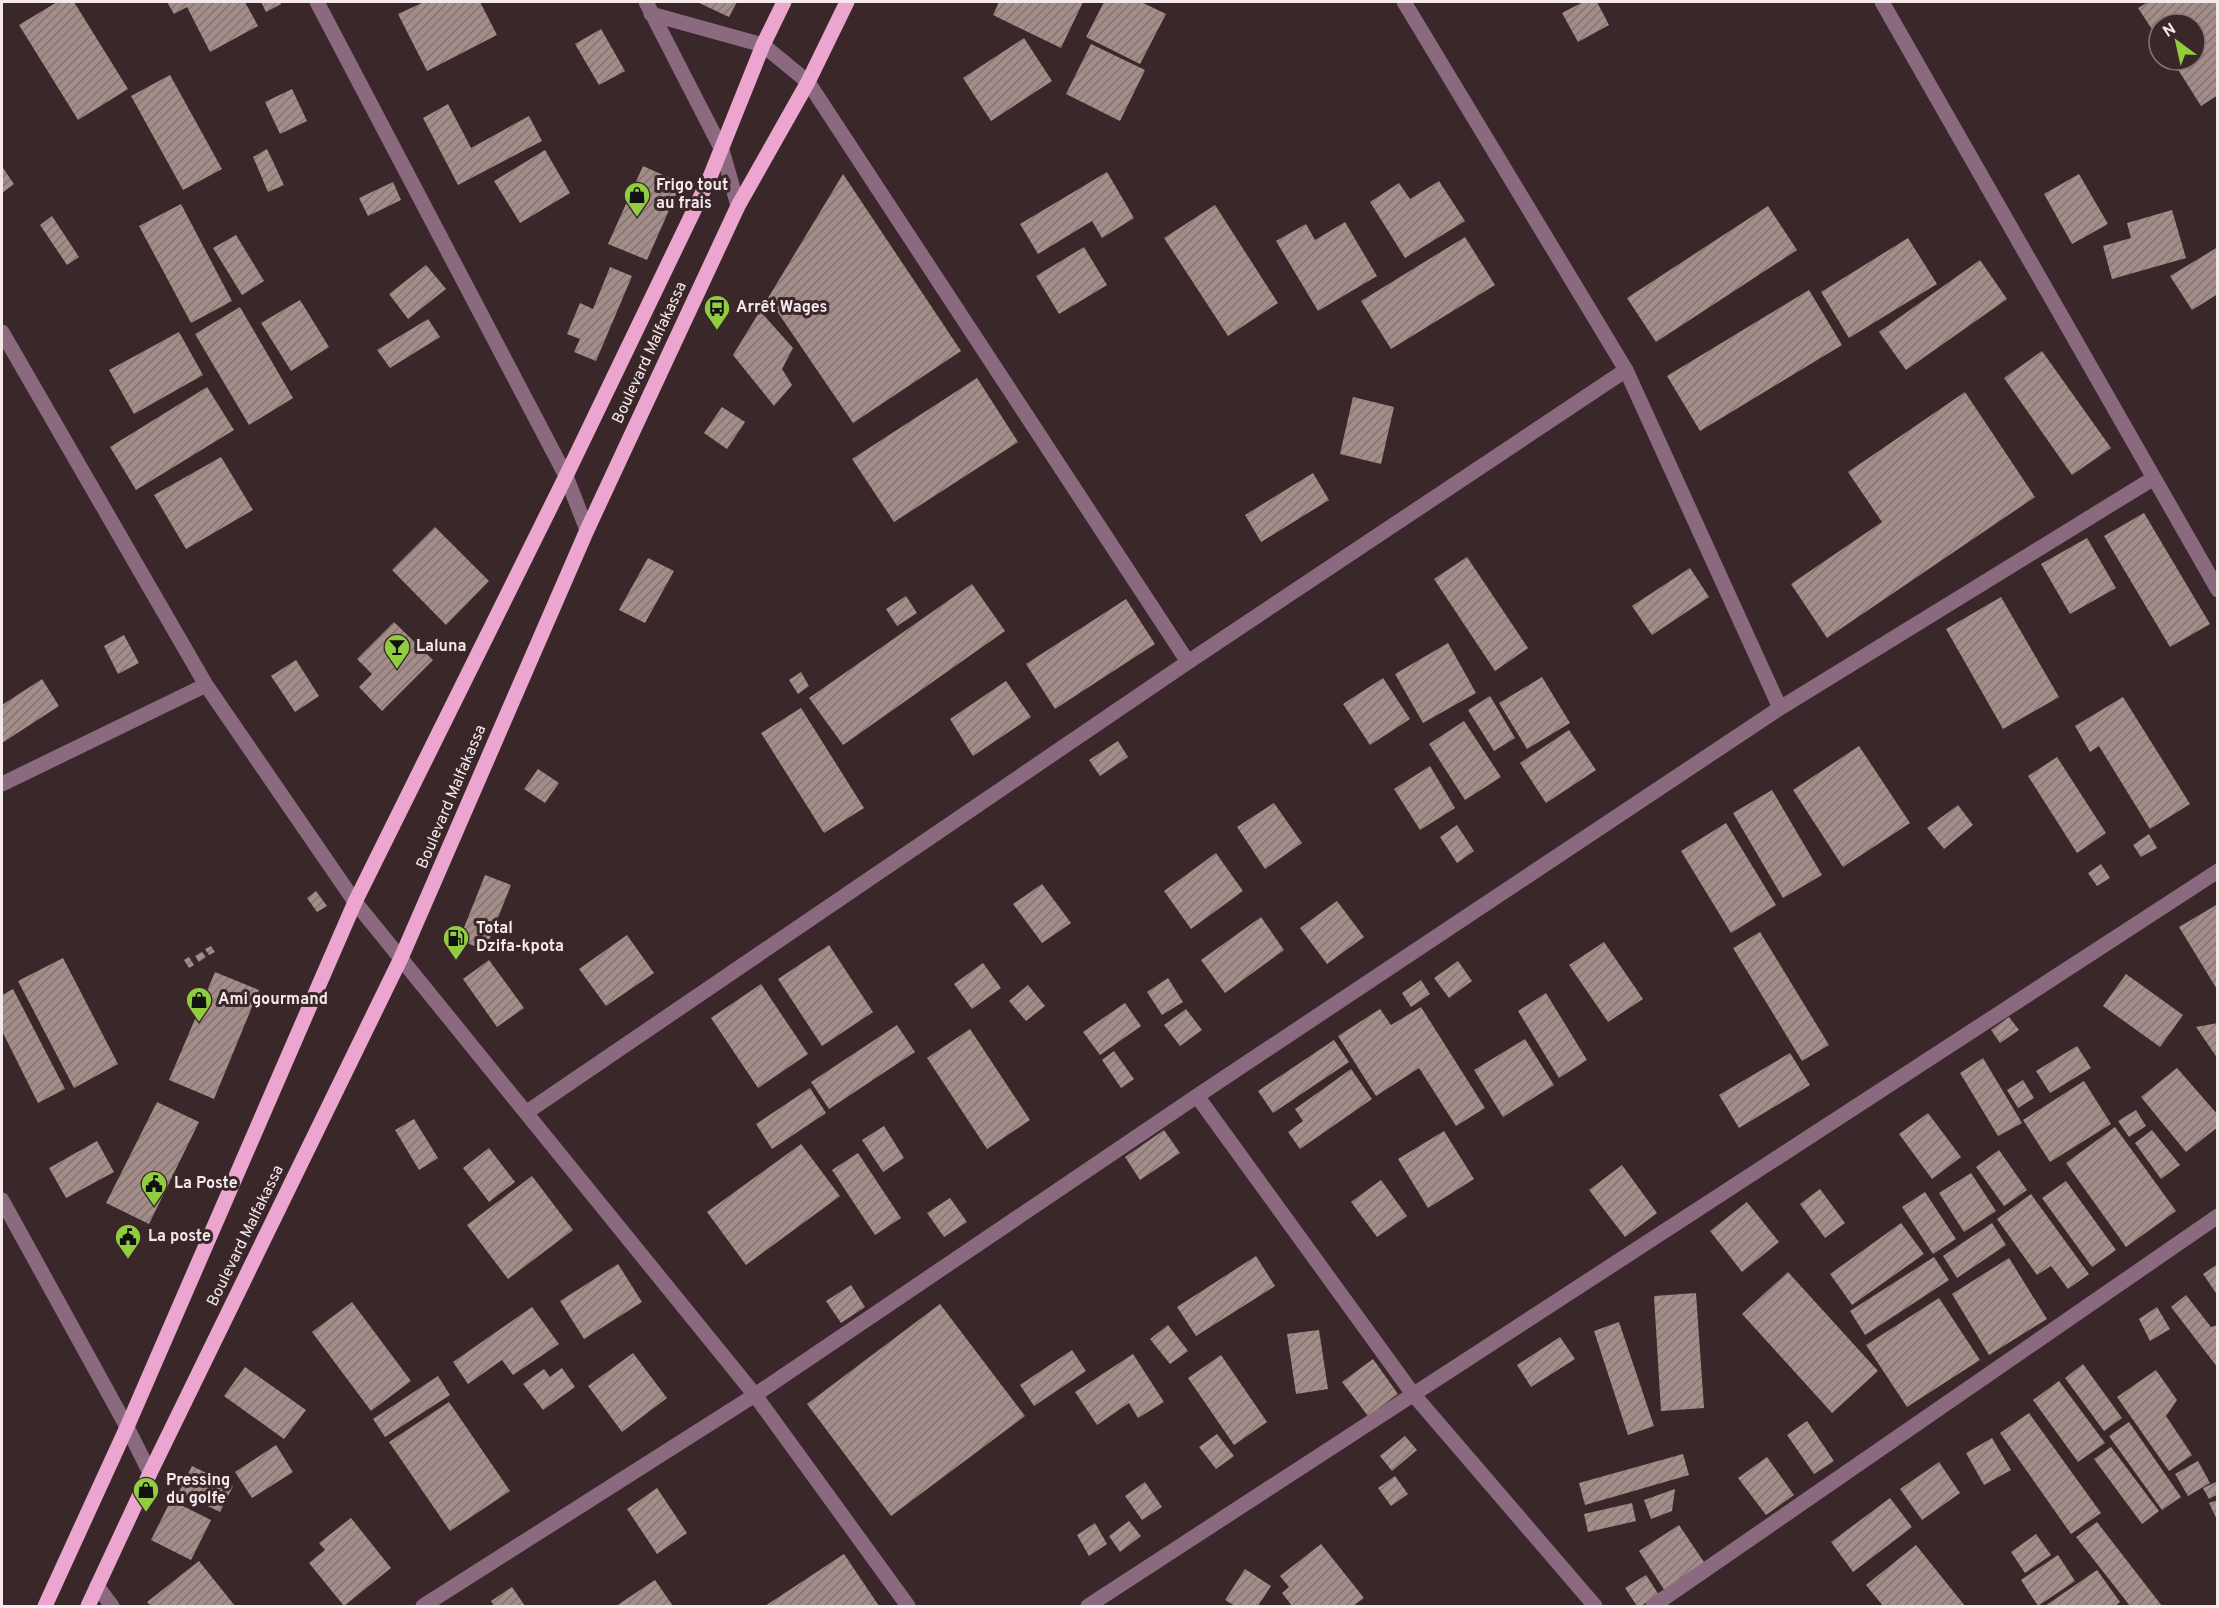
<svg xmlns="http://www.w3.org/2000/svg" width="2219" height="1608" viewBox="0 0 2219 1608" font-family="Overpass,sans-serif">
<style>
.building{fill:url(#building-hatch)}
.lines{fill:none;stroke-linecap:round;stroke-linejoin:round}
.minor{stroke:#8b697e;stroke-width:15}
.major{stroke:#eba5cf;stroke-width:15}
.labels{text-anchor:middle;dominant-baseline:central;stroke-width:6;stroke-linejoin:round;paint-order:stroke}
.poi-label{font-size:16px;font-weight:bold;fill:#f6e9eb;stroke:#39272a;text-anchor:start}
.street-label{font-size:16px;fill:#f6e9eb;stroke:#39272a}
</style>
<defs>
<pattern id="building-hatch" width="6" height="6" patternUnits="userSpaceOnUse" patternTransform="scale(1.5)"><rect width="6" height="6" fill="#a48d89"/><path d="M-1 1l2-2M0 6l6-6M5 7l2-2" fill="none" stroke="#847472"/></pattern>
</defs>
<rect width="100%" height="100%" fill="#39272a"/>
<path class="building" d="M57,2H74L128,89L78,120L19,25Z
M167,2H245L258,26L210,52L187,7L174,14Z
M261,2H280L281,4L266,12Z
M424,2H480L497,35L427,71L398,14Z
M697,2H737L729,17Z
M999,2H1083L1061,48L993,15Z
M1104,2H1141L1166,14L1140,64L1086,37Z
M1583,2H1597L1609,25L1578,42L1562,13Z
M2148,2H2218V95L2201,106L2172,60H2195V24H2159V40L2138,8Z
M601,29L625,71L599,85L575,44Z
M1024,38L1052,81L991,121L963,78Z
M1091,44L1145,70L1120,121L1066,94Z
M170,75L222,169L183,190L131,96Z
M292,89L307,121L280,134L265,102Z
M448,104L471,148L529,116L542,141L458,185L423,118Z
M267,149L284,185L268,192L253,157Z
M545,150L570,193L520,223L494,181Z
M643,166L681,183L647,260L608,244Z
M3,168L14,184L2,193V169Z
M1107,172L1134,218L1102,238L1092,221L1038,254L1020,224Z
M843,174L961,351L853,423L768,298Z
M2079,174L2108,224L2072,244L2044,194Z
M1439,181L1465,221L1405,258L1370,202L1399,183L1410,199Z
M393,182L401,200L368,216L359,198Z
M181,204L232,301L191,323L139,226Z
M1215,205L1278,303L1228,336L1164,238Z
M1768,206L1797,250L1656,342L1627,298Z
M2172,210L2186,258L2112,279L2103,246L2131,238L2127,223Z
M52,216L79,257L67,265L40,225Z
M1345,222L1377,276L1318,311L1276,241L1306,224L1315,240Z
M236,235L264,281L242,295L213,248Z
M1465,237L1495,285L1391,349L1361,301Z
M1908,238L1937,284L1849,338L1821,292Z
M1084,247L1107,285L1059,314L1036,276Z
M2218,247V294L2192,310L2170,276Z
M1980,260L2007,299L1906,370L1879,332Z
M426,265L446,289L408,319L389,294Z
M610,267L632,276L596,361L574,352L580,339L567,334L580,303L593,309Z
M1809,290L1842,345L1700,431L1667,376Z
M300,300L329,347L291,371L261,323Z
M240,307L293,398L249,425L195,334Z
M760,311L793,348L782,369L792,385L774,406L733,355Z
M428,319L440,337L390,368L377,350Z
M179,332L203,375L134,414L109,370Z
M2042,351L2111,448L2072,475L2004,378Z
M977,378L1018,442L894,522L852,459Z
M207,387L234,430L136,490L110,447Z
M1965,392L2035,497L1827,638L1791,584L1882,522L1848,472Z
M1353,397L1394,407L1381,464L1340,454Z
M722,407L745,422L727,449L704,433Z
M221,457L253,510L186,549L154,495Z
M1313,473L1329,500L1261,542L1245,515Z
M2144,513L2210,624L2170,647L2104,536Z
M435,527L489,581L446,625L392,570Z
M2087,538L2116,588L2070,614L2041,564Z
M1467,557L1528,648L1495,671L1434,579Z
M648,558L674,571L645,623L619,610Z
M1690,568L1709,597L1652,635L1632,606Z
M972,584L1005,631L843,745L809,698Z
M906,596L917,613L897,626L886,609Z
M2001,597L2059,697L2003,729L1946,629Z
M1126,599L1155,644L1055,709L1026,664Z
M394,622L433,660L382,711L359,687L372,674L357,659Z
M124,635L139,663L118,674L104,646Z
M1448,643L1476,693L1423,723L1395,674Z
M296,660L319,696L295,712L271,676Z
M801,672L809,686L798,694L789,680Z
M1542,677L1570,723L1527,749L1499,703Z
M1383,678L1410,719L1370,745L1343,704Z
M42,679L59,706L2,743V705Z
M1006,681L1031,717L973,756L950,719Z
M1490,696L1515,738L1494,751L1468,710Z
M2123,697L2190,804L2150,829L2099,746L2090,752L2075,726Z
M801,708L864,808L824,833L761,733Z
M1464,721L1501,777L1465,800L1429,744Z
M1569,730L1596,770L1546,803L1520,763Z
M1118,741L1128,757L1100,776L1089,760Z
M1859,746L1910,823L1843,867L1793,790Z
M2057,757L2106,833L2077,853L2028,776Z
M1430,766L1455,808L1420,830L1394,789Z
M538,769L559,783L545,803L524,789Z
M1772,790L1822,875L1783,898L1733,813Z
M1274,803L1302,843L1265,869L1237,827Z
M1958,805L1973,825L1944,849L1927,828Z
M1726,823L1776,905L1731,933L1681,851Z
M1457,825L1474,851L1457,863L1440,837Z
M2149,834L2157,848L2141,857L2133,845Z
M1216,853L1243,891L1191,929L1164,891Z
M2101,864L2110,878L2097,886L2088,873Z
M485,875L511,885L485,950L459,940Z
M1042,884L1071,923L1042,943L1013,904Z
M316,891L327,906L317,912L307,898Z
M1337,901L1364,937L1327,964L1300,928Z
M2218,904V991L2179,927Z
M1261,917L1284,950L1225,993L1201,960Z
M1760,932L1829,1045L1802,1061L1733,948Z
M627,935L654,973L606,1006L579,969Z
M1604,942L1643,999L1608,1022L1569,965Z
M829,945L873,1012L822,1046L778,979Z
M211,946L215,952L209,955L205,949Z
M202,952L206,957L199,962L195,956Z
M189,957L194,965L189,968L184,960Z
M63,958L118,1064L74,1088L18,981Z
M489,960L524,1008L497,1027L463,979Z
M1458,961L1472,981L1449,998L1434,978Z
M983,963L1001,988L972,1009L954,984Z
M215,972L259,990L214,1099L169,1080Z
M2126,974L2183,1015L2160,1047L2103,1006Z
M1168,978L1183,1002L1162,1015L1147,992Z
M1421,980L1430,994L1411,1007L1402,993Z
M761,984L808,1054L758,1088L711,1018Z
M1028,985L1045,1006L1026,1021L1009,1001Z
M13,989L65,1089L38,1103L2,1031V995Z
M1546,993L1587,1060L1559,1078L1518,1011Z
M1125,1003L1141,1026L1100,1055L1083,1032Z
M1421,1007L1485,1108L1456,1126L1419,1068L1376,1096L1338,1036L1380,1009L1391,1025Z
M1186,1009L1202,1030L1180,1046L1164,1025Z
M2009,1017L2019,1030L2000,1043L1991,1030Z
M2218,1023V1059L2196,1027Z
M897,1025L915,1052L829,1109L811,1082Z
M970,1029L1030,1120L987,1149L927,1058Z
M1525,1039L1554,1085L1503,1117L1474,1070Z
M1334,1040L1349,1062L1273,1113L1258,1091Z
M2077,1046L2091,1068L2050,1093L2036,1071Z
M1114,1051L1134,1079L1121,1088L1102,1060Z
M1790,1053L1810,1085L1739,1128L1719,1095Z
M1983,1058L2022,1123L1998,1136L1960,1073Z
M2177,1068L2218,1115V1127L2186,1152L2141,1097Z
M1351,1069L1372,1099L1300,1149L1288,1132L1303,1121L1295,1109Z
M2023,1080L2034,1098L2018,1108L2007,1090Z
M2084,1081L2111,1124L2050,1162L2023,1120Z
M810,1088L826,1113L772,1149L756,1124Z
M157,1102L199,1122L149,1224L106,1203Z
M2136,1110L2146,1126L2129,1137L2118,1121Z
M1928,1113L1961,1157L1932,1179L1899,1134Z
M414,1119L438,1158L419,1170L395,1130Z
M884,1126L904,1158L883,1172L862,1140Z
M2115,1127L2176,1211L2126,1247L2066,1163Z
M1164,1130L1180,1153L1140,1180L1125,1157Z
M2152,1130L2180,1165L2161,1179L2135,1143Z
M1444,1131L1474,1179L1428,1208L1398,1159Z
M97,1141L114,1172L66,1198L49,1168Z
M801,1144L840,1196L746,1265L707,1212Z
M489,1148L515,1182L489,1202L463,1168Z
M1999,1150L2027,1190L2004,1206L1976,1167Z
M858,1153L901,1218L875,1235L832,1170Z
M1622,1165L1657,1213L1625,1237L1589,1190Z
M1971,1173L1996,1211L1964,1232L1939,1193Z
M532,1176L573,1230L508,1279L467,1225Z
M1381,1180L1407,1216L1377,1237L1351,1202Z
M2066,1181L2116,1250L2092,1267L2042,1198Z
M1820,1189L1845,1223L1825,1238L1800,1204Z
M1925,1192L1956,1239L1933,1254L1902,1207Z
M2031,1194L2089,1274L2068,1289L2051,1266L2037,1275L1997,1219Z
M950,1198L967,1222L944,1237L927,1213Z
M1747,1202L1779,1242L1742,1272L1710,1231Z
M1901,1223L1924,1254L1852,1305L1830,1274Z
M1992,1223L2006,1245L1957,1278L1943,1256Z
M1256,1256L1275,1286L1196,1336L1177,1307Z
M1934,1257L1949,1280L1865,1335L1850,1311Z
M2009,1258L2047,1319L1989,1355L1952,1294Z
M618,1264L642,1302L584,1339L560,1301Z
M2218,1264V1296L2203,1274Z
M1788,1272L1878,1371L1832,1413L1742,1314Z
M851,1285L865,1307L841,1323L826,1301Z
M1696,1293L1704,1408L1661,1411L1654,1296Z
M2186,1295L2211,1327L2218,1325V1368L2171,1307Z
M1939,1298L1980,1360L1907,1407L1866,1345Z
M352,1302L411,1381L371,1411L312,1332Z
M940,1304L1025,1416L891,1516L807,1404Z
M532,1307L559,1344L513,1375L502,1360L468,1384L453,1362Z
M2157,1307L2170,1329L2150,1341L2139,1319Z
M1619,1322L1654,1426L1628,1435L1594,1331Z
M1168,1325L1188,1351L1170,1364L1150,1339Z
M1319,1330L1328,1389L1296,1394L1287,1334Z
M1560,1337L1575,1359L1531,1387L1517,1365Z
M1072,1350L1086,1371L1034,1406L1020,1385Z
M633,1353L667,1398L622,1432L588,1386Z
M1133,1354L1164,1402L1138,1418L1129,1403L1097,1425L1075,1392Z
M1221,1355L1267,1422L1234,1445L1188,1378Z
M1373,1359L1398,1394L1368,1416L1342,1382Z
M2083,1364L2122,1418L2104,1431L2065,1378Z
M245,1367L306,1410L284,1439L224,1396Z
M562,1368L575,1387L543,1410L523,1384L544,1369L550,1377Z
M2156,1370L2177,1400L2166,1416L2192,1455L2169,1471L2117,1397Z
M438,1376L450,1395L385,1437L373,1419Z
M2059,1381L2105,1443L2078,1462L2033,1400Z
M449,1402L510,1491L450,1531L389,1442Z
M2029,1413L2101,1513L2071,1534L2000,1433Z
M1807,1421L1834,1461L1814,1474L1787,1435Z
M2129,1422L2181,1497L2162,1510L2109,1436Z
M1217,1434L1234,1456L1216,1469L1199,1447Z
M1405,1436L1417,1450L1392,1471L1380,1456Z
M1992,1438L2011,1470L1984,1485L1966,1453Z
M276,1445L293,1472L252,1498L235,1472Z
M2111,1447L2159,1511L2142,1524L2094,1459Z
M1683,1454L1689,1475L1585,1505L1579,1483Z
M1767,1457L1794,1495L1766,1515L1738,1478Z
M2198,1461L2210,1483L2188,1496L2175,1474Z
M1939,1462L1960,1493L1922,1520L1900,1489Z
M192,1466L233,1486L220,1512L179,1492Z
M1395,1476L1408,1494L1391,1506L1378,1488Z
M2218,1481V1494L2209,1499L2203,1488Z
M1145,1482L1162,1507L1142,1520L1125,1496Z
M657,1488L687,1533L657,1554L627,1509Z
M1675,1489L1672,1511L1651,1519L1644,1500Z
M1890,1498L1912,1527L1853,1572L1831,1542Z
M171,1500L211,1520L191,1560L151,1540Z
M2218,1500V1522L2209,1503Z
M1632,1503L1636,1521L1588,1532L1584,1514Z
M351,1518L391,1568L344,1606L309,1563L325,1550L319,1543Z
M1129,1521L1141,1536L1120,1552L1109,1536Z
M2097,1522L2162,1606H2130L2076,1537Z
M1095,1523L1107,1544L1089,1556L1077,1535Z
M1679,1525L1706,1565L1665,1591L1639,1551Z
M2036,1534L2051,1555L2025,1573L2011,1552Z
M1321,1544L1364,1598L1353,1606H1292L1282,1593L1289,1587L1280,1576Z
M1916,1545L1965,1606H1883L1866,1585Z
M844,1554L879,1606H765Z
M2058,1555L2075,1581L2038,1606L2021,1580Z
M199,1561L235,1606H151L147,1602Z
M1245,1569L1271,1586L1258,1606H1235L1225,1600Z
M2097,1570L2120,1602L2115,1606H2045Z
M1646,1575L1659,1595L1641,1606H1637L1625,1588Z
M655,1580L673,1606H616Z
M512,1587L525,1606H494L491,1601Z"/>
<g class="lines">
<path class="minor" d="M317,2L566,476L587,530
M646,2L722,150L738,206
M1404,2L1626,370L1780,708
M1882,2L2218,590
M651,14L763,45L808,82L1188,662
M2,332L206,685L355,902L755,1395L908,1606
M2,784L206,685
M1197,1096L1413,1394L1595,1606
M527,1112L1188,662L1626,370
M2,1200L127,1427L150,1473
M97,1586L112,1606
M423,1606L755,1395L1197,1096L1780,708L2154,478
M1088,1606L2218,871
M1653,1606L2218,1216"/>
<path class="major" d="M45,1606L127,1427L355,902L566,476L710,177L763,45L784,2
M88,1606L150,1473L401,958L587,530L738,206L808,82L847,2"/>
</g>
<defs>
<g id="shop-pin" transform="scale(1.35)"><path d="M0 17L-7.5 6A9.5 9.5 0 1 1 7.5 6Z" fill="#91cd3f" stroke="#39272a"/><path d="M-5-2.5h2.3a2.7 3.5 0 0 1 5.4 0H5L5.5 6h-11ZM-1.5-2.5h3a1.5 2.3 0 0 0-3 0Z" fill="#111"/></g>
<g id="bus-pin" transform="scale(1.35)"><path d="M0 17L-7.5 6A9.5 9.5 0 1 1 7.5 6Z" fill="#91cd3f" stroke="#39272a"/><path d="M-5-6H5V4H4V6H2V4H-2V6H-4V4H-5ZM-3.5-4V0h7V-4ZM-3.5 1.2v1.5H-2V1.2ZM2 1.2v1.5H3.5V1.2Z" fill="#111"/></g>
<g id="bar-pin" transform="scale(1.35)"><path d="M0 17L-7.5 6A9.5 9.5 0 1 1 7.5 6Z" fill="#91cd3f" stroke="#39272a"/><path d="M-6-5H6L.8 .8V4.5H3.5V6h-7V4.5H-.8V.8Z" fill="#111"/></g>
<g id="fuel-pin" transform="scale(1.35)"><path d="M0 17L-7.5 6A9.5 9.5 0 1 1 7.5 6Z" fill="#91cd3f" stroke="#39272a"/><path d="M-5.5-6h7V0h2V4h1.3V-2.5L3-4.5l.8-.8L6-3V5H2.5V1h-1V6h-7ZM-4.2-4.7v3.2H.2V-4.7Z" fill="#111"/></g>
<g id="civic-pin" transform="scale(1.35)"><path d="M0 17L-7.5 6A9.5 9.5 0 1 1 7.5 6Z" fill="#91cd3f" stroke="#39272a"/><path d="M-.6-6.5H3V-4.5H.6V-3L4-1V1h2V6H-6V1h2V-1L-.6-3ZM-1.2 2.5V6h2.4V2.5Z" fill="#111"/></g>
</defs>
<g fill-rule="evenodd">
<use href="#shop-pin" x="637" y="195"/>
<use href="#bus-pin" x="717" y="308"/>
<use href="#bar-pin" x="397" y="647"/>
<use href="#fuel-pin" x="456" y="938"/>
<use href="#shop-pin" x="199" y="1000"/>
<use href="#civic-pin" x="154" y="1184"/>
<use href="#civic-pin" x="128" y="1237"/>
<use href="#shop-pin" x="146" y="1490"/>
</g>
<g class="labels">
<g class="poi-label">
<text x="656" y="186">Frigo tout<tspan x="656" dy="18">au frais</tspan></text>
<text x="736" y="308">Arrêt Wages</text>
<text x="416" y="647">Laluna</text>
<text x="476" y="929">Total<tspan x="476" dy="18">Dzifa-kpota</tspan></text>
<text x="218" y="1000">Ami gourmand</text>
<text x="174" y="1184">La Poste</text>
<text x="148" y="1237">La poste</text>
<text x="166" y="1481">Pressing<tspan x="166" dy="18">du golfe</tspan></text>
</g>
<g class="street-label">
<text transform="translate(650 353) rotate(-65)">Boulevard Malfakassa</text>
<text transform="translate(452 797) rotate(-67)">Boulevard Malfakassa</text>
<text transform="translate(246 1236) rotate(-64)">Boulevard Malfakassa</text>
</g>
</g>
<rect width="2219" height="1608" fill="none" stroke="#f6e9eb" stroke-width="6"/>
<g transform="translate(2177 42) rotate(327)"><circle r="28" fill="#39272a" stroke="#857577" stroke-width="1.5"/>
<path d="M0-4.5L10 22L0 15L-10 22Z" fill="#91cd3f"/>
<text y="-9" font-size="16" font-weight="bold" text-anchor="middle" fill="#f6e9eb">N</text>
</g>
</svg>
